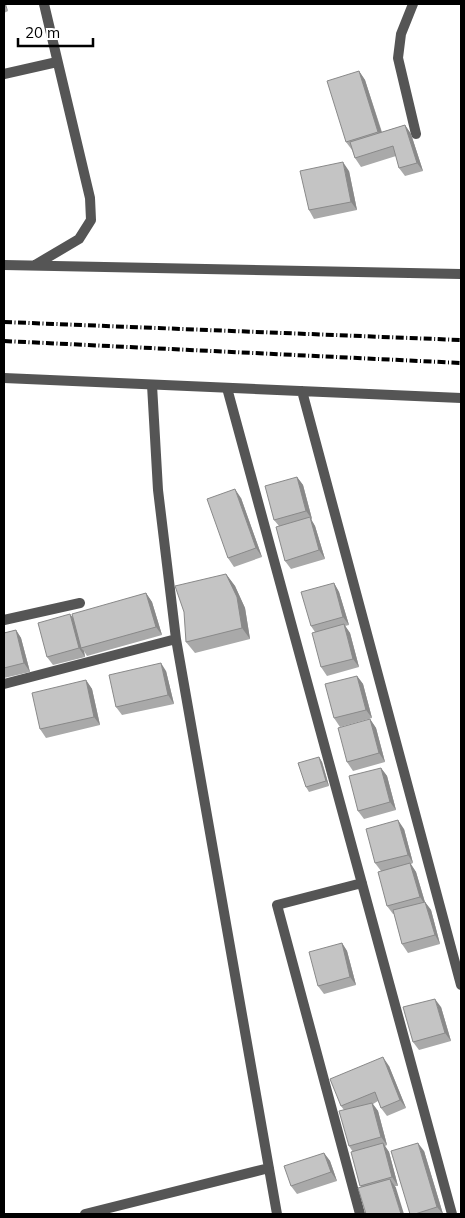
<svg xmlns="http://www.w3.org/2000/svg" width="465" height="1218" viewBox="0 0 465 1218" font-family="Mulish,sans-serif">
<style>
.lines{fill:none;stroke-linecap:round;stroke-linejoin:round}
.service{stroke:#555;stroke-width:10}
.minor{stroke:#555;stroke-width:10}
.rail{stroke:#000;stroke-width:4;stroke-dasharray:8 2.5 1 2.5;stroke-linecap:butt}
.wall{fill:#a9a9a9}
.shaded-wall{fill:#898989}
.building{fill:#c4c4c4;stroke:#898989}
</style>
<rect width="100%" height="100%" fill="#fff"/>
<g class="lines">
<path class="service" d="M4,378L461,398
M302,391L461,985
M4,620L80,603"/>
<path class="minor" d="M413,4L401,34L398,58L416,134
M4,74L57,62
M4,265L461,274
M35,265L79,239L91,220L90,198L44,4
M152,385L158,490L176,639L277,1214
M227,388L452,1214
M4,684L176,639
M85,1214L269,1168
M360,1214L277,905L362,883"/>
<path class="rail" d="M4,322L461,340
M4,341L461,363"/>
</g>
<path class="wall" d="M4,4L8,11L4,13Z
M359,71L365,80L382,132L405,125L411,134L423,171L405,176L399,168L396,156L361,167L355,158L352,150L346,142Z
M349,171L357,210L314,219L309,210Z
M297,477L303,485L312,519L311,520L315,526L325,559L291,569L285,561L279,526L274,520Z
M241,498L262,557L234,567L228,558Z
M226,574L235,586L245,608L250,639L195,653L186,642Z
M334,583L339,592L349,625L345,626L350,633L359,667L327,676L321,667L315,632L311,626Z
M146,593L152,602L162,635L87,656L84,651L85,657L53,665L47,657L70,614L72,617Z
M16,630L21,638L30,672L4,678V633Z
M166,671L174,704L122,715L116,707Z
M357,676L363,684L372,718L340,727L334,718Z
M86,680L92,689L100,725L46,738L40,729Z
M370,719L376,728L385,762L353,771L347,762Z
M319,757L322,762L329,786L309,792L306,787Z
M381,768L387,776L396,810L364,819L358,811Z
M404,829L413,863L411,864L416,872L425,902L431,910L440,944L408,953L402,944L394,914H393L387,906L381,871L375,863Z
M342,943L347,951L356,985L324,994L318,986Z
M441,1007L451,1041L419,1050L413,1042Z
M389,1066L406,1108L387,1116L381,1108L378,1101L373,1104L378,1111L387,1145L385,1146L389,1152L398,1186H395L396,1188L361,1187L353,1152L349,1146L344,1110L341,1106Z
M424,1151L443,1214H410Z
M324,1153L330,1161L337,1181L297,1194L291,1186Z"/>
<path class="shaded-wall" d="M4,4H6L8,11L4,5Z
M359,71L365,80L384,140L378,132Z
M405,125L411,134L423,171L417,163Z
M343,162L349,171L357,210L351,202Z
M297,477L303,485L312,519L306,511Z
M235,489L241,498L262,557L256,548Z
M310,517L315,526L325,559L319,550Z
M226,574L235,586L245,608L250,639L242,628Z
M334,583L339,592L349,625L343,617Z
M146,593L152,602L162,635L156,627Z
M70,614L76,622L81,648L84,651L85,657L79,648Z
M344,624L350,633L359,667L353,659Z
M16,630L21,638L30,672L24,663Z
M161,663L166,671L174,704L168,695Z
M357,676L363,684L372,718L366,710Z
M86,680L92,689L100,725L94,717Z
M370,719L376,728L385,762L379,753Z
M319,757L322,762L329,786L326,781Z
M381,768L387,776L396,810L390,802Z
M398,820L404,829L413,863L408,855Z
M410,863L416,872L426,906L420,897Z
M425,902L431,910L440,944L435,935Z
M342,943L347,951L356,985L350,977Z
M435,999L441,1007L451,1041L445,1033Z
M383,1057L389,1066L406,1108L400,1100Z
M372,1103L378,1111L387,1145L381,1137Z
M383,1143L389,1152L398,1186L392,1177Z
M418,1143L424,1151L443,1214L437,1207Z
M324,1153L330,1161L337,1181L331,1172Z
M390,1179L396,1188L404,1214H401Z"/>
<path class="building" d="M359,71L378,132L346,142L327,81Z
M405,125L417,163L399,168L393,146L355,158L350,142Z
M343,162L351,202L309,210L300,171Z
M297,477L306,511L274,520L265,486Z
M235,489L256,548L228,558L207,499Z
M310,517L319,550L285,561L276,527Z
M226,574L237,597L242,628L186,642L184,612L175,586Z
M334,583L343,617L311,626L301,592Z
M146,593L156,627L81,648L72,614Z
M70,614L79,648L47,657L38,623Z
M344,624L353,659L321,667L312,633Z
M16,630L24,663L4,668V633Z
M161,663L168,695L116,707L109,675Z
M357,676L366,710L334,718L325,684Z
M86,680L94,717L40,729L32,693Z
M370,719L379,753L347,762L338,728Z
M319,757L326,781L306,787L298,763Z
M381,768L390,802L358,811L349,776Z
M398,820L408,855L375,863L366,829Z
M410,863L420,897L387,906L378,872Z
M425,902L435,935L402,944L393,910Z
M342,943L350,977L318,986L309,952Z
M435,999L445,1033L413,1042L403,1007Z
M383,1057L400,1100L381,1108L375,1092L341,1106L330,1079Z
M372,1103L381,1137L349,1146L339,1111Z
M383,1143L392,1177L360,1186L351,1152Z
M418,1143L437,1207L415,1214H410L391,1151Z
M324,1153L331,1172L291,1186L284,1166Z
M390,1179L401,1214H366L358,1188Z"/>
<rect width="465" height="1218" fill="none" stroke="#000000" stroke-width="10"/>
<path d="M18 38v8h75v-8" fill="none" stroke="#000000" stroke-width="2.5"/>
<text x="25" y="38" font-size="15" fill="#000000" stroke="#ffffff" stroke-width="4" paint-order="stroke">20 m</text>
</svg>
